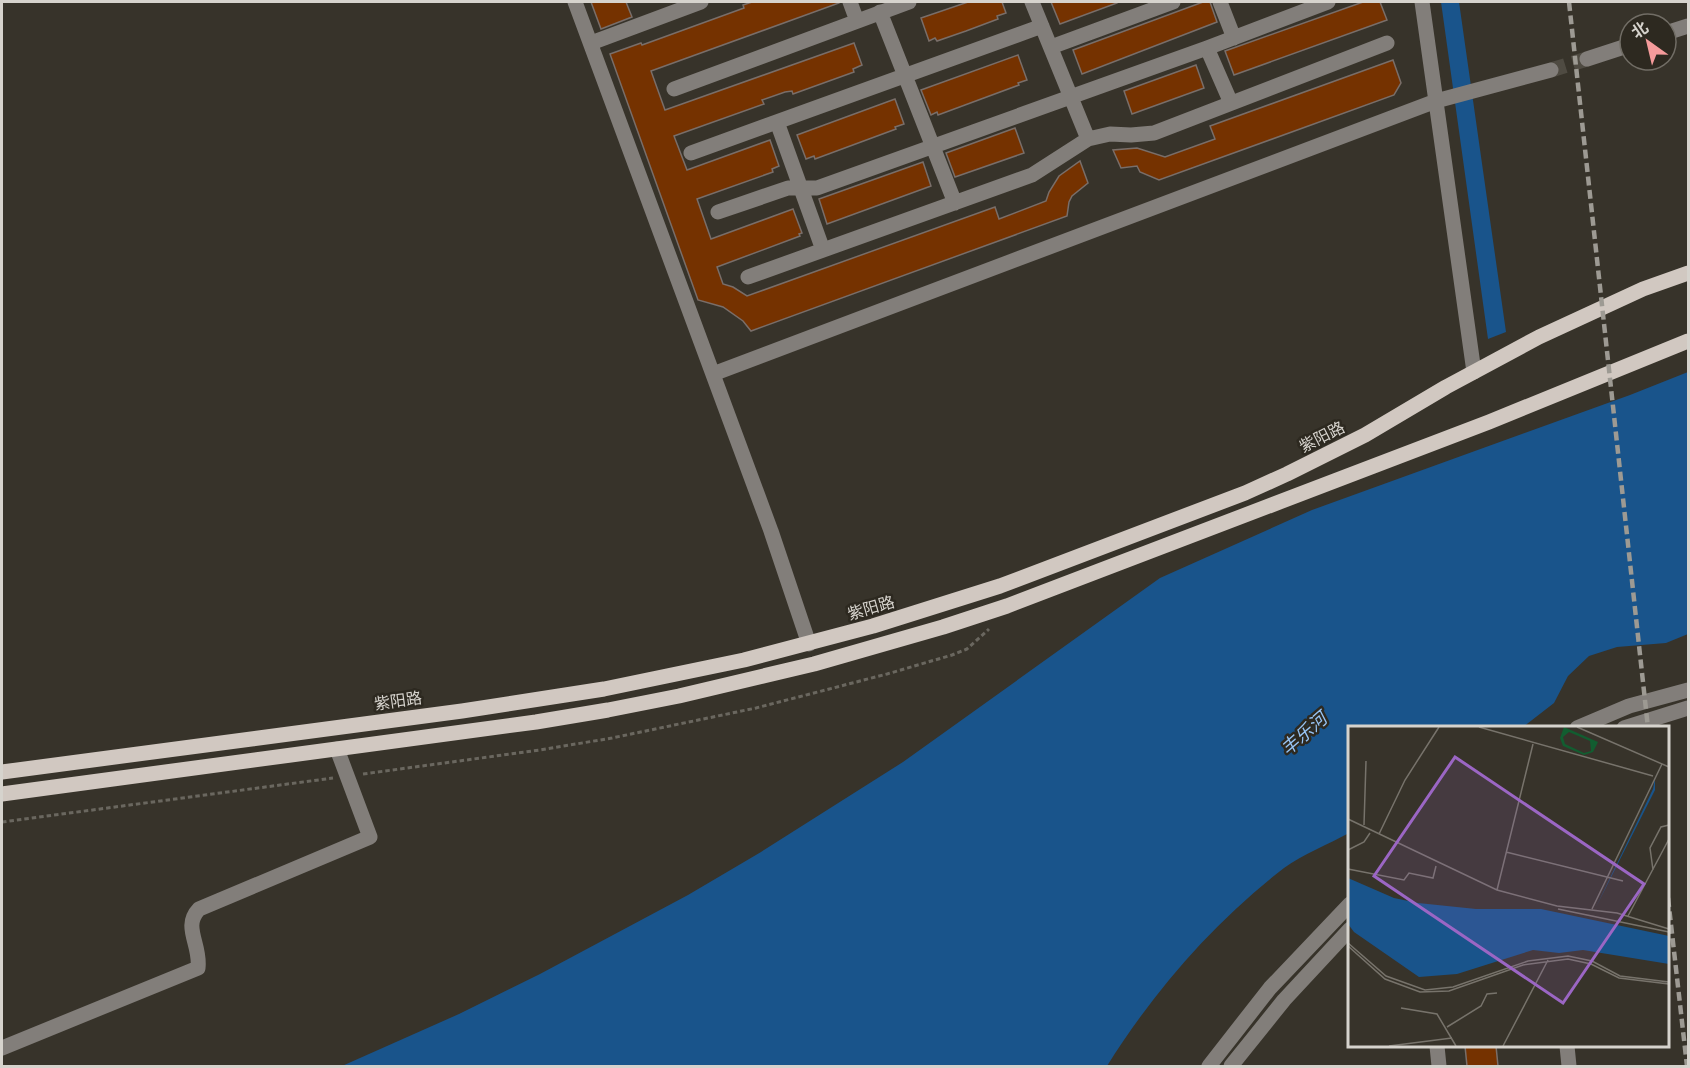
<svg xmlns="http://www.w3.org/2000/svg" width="1690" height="1068" viewBox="0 0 1690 1068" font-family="'Fira Sans Condensed','Noto Sans SC',sans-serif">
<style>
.water{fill:#19548b}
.building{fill:#753200;stroke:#796e69;stroke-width:1.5}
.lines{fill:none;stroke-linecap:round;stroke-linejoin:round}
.minor-tunnel{stroke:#4f4b42;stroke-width:15;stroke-dasharray:15 8;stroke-linecap:butt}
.path{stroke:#6a675f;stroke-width:3;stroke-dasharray:4.5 3;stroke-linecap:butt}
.minor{stroke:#827e7a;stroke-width:15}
.major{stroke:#d1c8c1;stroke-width:15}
.rail{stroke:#9d9a93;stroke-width:4.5;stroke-dasharray:9 4.5;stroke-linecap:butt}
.labels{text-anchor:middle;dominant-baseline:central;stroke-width:5;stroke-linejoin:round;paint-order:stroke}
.street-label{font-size:16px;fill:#d6d3cd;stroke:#2d2920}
.water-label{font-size:18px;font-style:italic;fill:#97c4f4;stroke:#2d2920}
.inset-road{fill:none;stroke:#77736b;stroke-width:1.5}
.view{fill:#9b66c4;fill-opacity:0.15;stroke:#9b66c4;stroke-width:3}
.inset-edge{fill:none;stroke:#d6d3cd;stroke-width:3}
</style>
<rect width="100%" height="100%" fill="#37332a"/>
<path class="water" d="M1441,2H1459L1506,332L1488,339Z
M1688,372V634L1666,643L1617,647L1589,656L1568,676L1554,703L1523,727L1350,728L1349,833C1329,844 1303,854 1284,868C1214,922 1154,991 1107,1066H342L459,1014L540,974L688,895L761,852L903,762L1160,578L1312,510L1630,395Z"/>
<path class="building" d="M591,2H626L632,17L601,29Z
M752,2H839V3L651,71L665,110L854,43L862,65L853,69L854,72L793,94L792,91L785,92L762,100L764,104L674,136L687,170L770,140L779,166L772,169L773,172L697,199L711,239L793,209L802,233L799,234L800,236L717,267L723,284L733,287L747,296L995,207L999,219L1046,201L1049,192L1059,176L1080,161L1088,183L1072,196L1069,202L1067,216L751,331L743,321L723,307L698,300L610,54L641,43L642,45L744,8L743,5Z
M968,2H1002L1006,13L997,16L998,19L966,31L937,41L935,38L929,41L921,18Z
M1051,2H1117V3L1060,24Z
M1203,2H1210L1217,22L1082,74L1073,50Z
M1363,2H1380L1387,20L1234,75L1225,51Z
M1018,55L1027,80L1018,83L1019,85L938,115L937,112L931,115L921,90Z
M1393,60L1401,83L1394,95L1159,180L1140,172L1137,166L1121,168L1113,150L1137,148L1165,157L1215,139L1210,126Z
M1196,65L1204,88L1132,114L1124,91Z
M895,99L904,124L895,127L896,129L815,159L814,156L806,159L797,135Z
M1015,128L1024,153L955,177L946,153Z
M923,162L931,186L827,224L819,199Z
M1465,1046H1496L1498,1066H1467Z"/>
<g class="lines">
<path class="minor-tunnel" d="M1551,70L1587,59"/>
<path class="path" d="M363,774L540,750L612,738L756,708L887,674L952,655L967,649L989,629
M2,822L333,778"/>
<path class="minor" d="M575,2L771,531L809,644
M850,2L857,21
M1032,2L1088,139
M1220,2L1234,38
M1422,2L1474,372
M880,12L955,203
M1666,33L1688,26
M591,43L701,2
M1051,47L1173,2
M1207,48L1231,103
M1587,59L1630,45
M674,89L909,2
M777,122L823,250
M691,153L1042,26
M718,212L788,188H817L1207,48L1328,2
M748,277L1032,175L1088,139L1110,134L1131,135L1154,133L1387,43
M713,374L1436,101L1551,70
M1577,728L1629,706L1688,690
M1624,728L1688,708
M1437,1046L1439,1066
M1567,1046L1569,1066
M2,1048L198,968C201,944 182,927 199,909L370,837L337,749
M1209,1066L1270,988L1350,904
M1231,1066L1284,1000L1350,929"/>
<path class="major" d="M2,772L462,711L604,689L744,660L873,626L1000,586L1245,493L1287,474L1365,435L1446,387L1539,337L1643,289L1688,273
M2,794L536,722L608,710L679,696L814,664L943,627L1007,606L1489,422L1688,341"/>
<path class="rail" d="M1569,2L1648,728
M1668,898L1687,1066"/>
</g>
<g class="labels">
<g class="street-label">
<text transform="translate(1322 437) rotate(-27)">紫阳路</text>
<text transform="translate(871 608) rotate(-16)">紫阳路</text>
<text transform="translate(398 701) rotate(-8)">紫阳路</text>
</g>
<g class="water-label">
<text transform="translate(1304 734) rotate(-41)">丰乐河</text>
</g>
</g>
<g transform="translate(1348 726)">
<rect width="321" height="321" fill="#37332a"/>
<path d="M216,1L250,16L245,26L236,29L215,20L212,12ZM221,6L242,15L243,25L236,27L217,18L215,11Z" fill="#125d30" fill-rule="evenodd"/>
<path d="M307,52V64L248,181L305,63ZM0,152L46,172L70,177L128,183H193L321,210V238L235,224L211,227L185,224L109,248L71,251L6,206L0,198Z" fill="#19548b"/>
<path class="inset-road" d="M131,1L305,50M229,1L321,41M0,93L149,164L209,180L269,187L321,203M16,99L18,35M31,108L57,54L91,1M0,124L16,116L22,107M158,126L275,155M0,143L56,154L61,147L85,152L88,140M305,144L302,122L313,101L321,99M149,164L185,18M210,183L321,206M244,183L314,38M280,190L321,113M0,217L38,250L77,264L105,261L180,235L220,230L244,235L272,250L321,256M0,220L37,253L72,266L101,265L175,239L220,233L243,238L271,252L321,258M53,282L89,288L108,320M99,301L133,280L139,268L149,267M41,320L104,312M155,320L200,234"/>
<path class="view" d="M107,31L296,158L215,277L26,150Z"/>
<rect width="321" height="321" class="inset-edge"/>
</g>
<rect width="1690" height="1068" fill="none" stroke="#d6d3cd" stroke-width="6"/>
<g transform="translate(1648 42) rotate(326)"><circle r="28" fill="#2d2920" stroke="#716d65" stroke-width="1.5"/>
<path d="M0-4.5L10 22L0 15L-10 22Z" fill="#f59b9b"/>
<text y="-9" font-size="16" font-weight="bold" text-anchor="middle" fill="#d6d3cd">北</text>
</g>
</svg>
